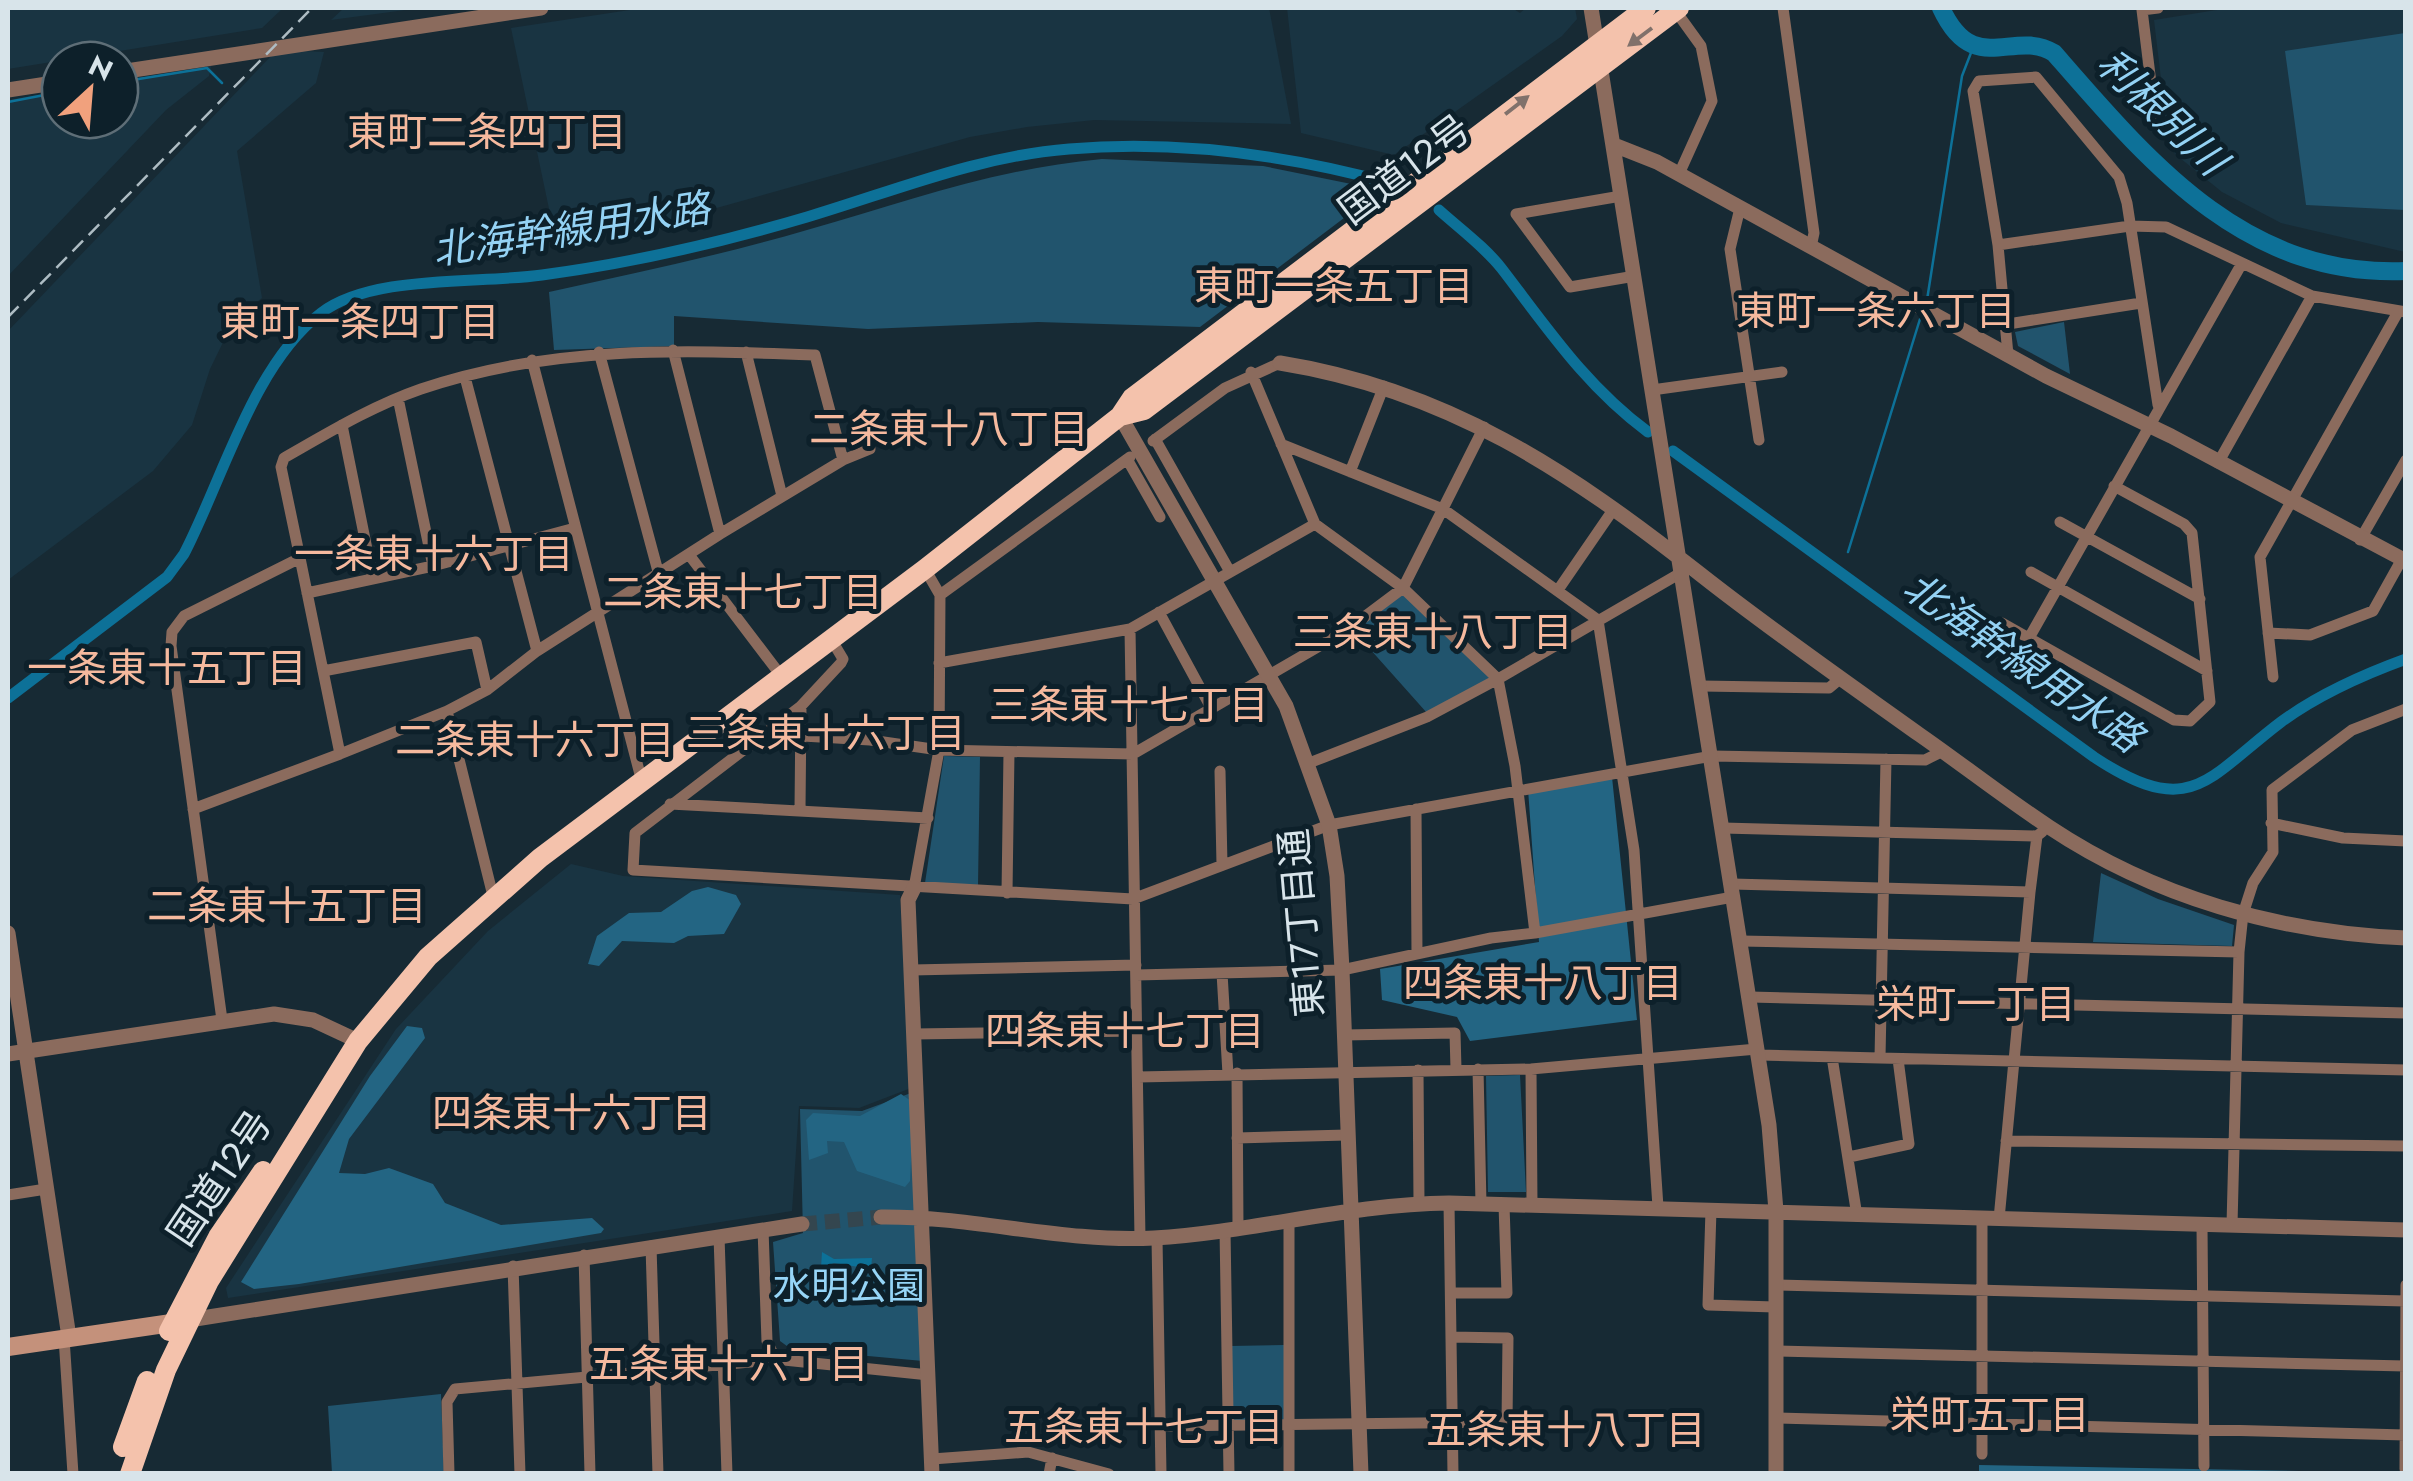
<svg xmlns="http://www.w3.org/2000/svg" width="2413" height="1481" viewBox="0 0 2413 1481" font-family="Jost,'Noto Sans JP',sans-serif">
<style>
.built{fill:#193442}
.green{fill:#21546d}
.forest{fill:#236583}
.water{fill:#0d7198}
.lines{fill:none;stroke-linecap:round;stroke-linejoin:round}
.stream{stroke:#0d7198;stroke-width:2.5}
.canal{stroke:#0d7198;stroke-width:11}
.river{stroke:#0d7198;stroke-width:18}
.tertiary-tunnel{stroke:#34464f;stroke-width:15;stroke-dasharray:15 8;stroke-linecap:butt}
.minor{stroke:#8b6b5d;stroke-width:11}
.tertiary{stroke:#8b6b5d;stroke-width:15}
.secondary{stroke:#c4917b;stroke-width:18}
.trunk{stroke:#f4c2ac;stroke-width:20}
.rail{stroke:#aebcc3;stroke-width:2.5;stroke-dasharray:15 8;stroke-linecap:butt}
.oneway{fill:#80716b}
.labels{text-anchor:middle;dominant-baseline:central;stroke-width:10;stroke-linejoin:round;paint-order:stroke}
.street-label{font-size:38px;fill:#d8e4ea;stroke:#0d202a}
.park-label{font-size:38px;fill:#96d5f7;stroke:#0d202a}
.water-label{font-size:40px;font-style:italic;fill:#94d2f4;stroke:#0d202a}
.neighbourhood-label{font-size:40px;fill:#f5b99e;stroke:#0d202a}
</style>
<rect width="100%" height="100%" fill="#172a34"/>
<path class="built" d="M8,8H283L262,28L8,69Z
M344,8H420L331,20Z
M643,8H1269L1291,124L1094,120L1027,127L970,137L652,226L556,242L511,28Z
M1287,8H1512L1520,13L1526,8H1575L1577,19L1562,36L1394,155L1301,133Z
M2229,8H2405V252L2281,223L2222,192L2175,154L2168,138L2154,20Z
M303,51L324,52L316,83L237,151L262,298L234,320L210,369L192,425L153,471L8,580V331L273,54Z
M211,66L209,76L166,110L8,276V100L60,91V120H120V81Z
M571,864L623,876L900,895L911,1088L859,1108L799,1106L792,1211L228,1298L226,1288L396,1029L488,931Z"/>
<path class="green" d="M2405,33V210L2306,205L2285,51Z
M1102,159L1263,166L1381,190L1200,327L1038,322L868,329L674,316V346L554,350L549,292C635,273 722,255 807,230C910,201 994,169 1102,159Z
M2064,322L2070,374L2018,346L2015,332Z
M1403,592L1491,678L1427,713L1353,630Z
M944,756L980,757L978,885L925,883Z
M2101,873L2158,899L2234,925L2232,946L2093,942Z
M1520,1075L1526,1192H1488L1486,1076Z
M911,1093L923,1361L791,1349L780,1341L773,1242L803,1233L800,1109L862,1111Z
M1284,1345L1286,1420H1232L1230,1346Z
M441,1394L444,1473H332L328,1406Z"/>
<path class="forest" d="M1612,777L1637,1020L1470,1041L1457,1017L1382,1000L1380,969L1539,942L1528,789Z
M708,887L736,895L741,904L724,934L688,936L674,943L622,941L599,966L588,964L597,936L629,913L661,912L692,891Z
M407,1026L422,1028L425,1038L349,1139L339,1173L365,1174L389,1168L433,1184L445,1203L501,1225L592,1218L604,1229L601,1233L299,1284L254,1289L241,1282L370,1076Z
M901,1094L914,1103L910,1181L905,1187L857,1171L844,1142L827,1141L828,1153L809,1160L806,1120L813,1113L860,1116Z
M1979,1465L2406,1473L1979,1474Z"/>
<path class="water" d="M822,1252L834,1259L872,1258L871,1269L834,1263L821,1268Z"/>
<g class="lines">
<path class="stream" d="M120,82L207,68L222,83
M8,102L60,92
M1927,300L1962,76L1974,45
M1848,552L1920,319"/>
<path class="canal" d="M1439,210C1460,229 1485,247 1502,269C1548,329 1586,386 1648,432
M1673,451L2094,757C2191,821 2206,779 2281,722C2319,694 2362,675 2406,659
M8,698L167,577L184,554C223,479 253,365 321,313C372,274 478,284 542,275C632,263 719,243 807,217C894,191 978,156 1069,149C1176,140 1287,155 1390,183"/>
<path class="river" d="M1941,8C1974,79 2013,28 2054,53C2149,162 2245,278 2406,271"/>
<path class="tertiary-tunnel" d="M802,1224L881,1217"/>
<path class="minor" d="M1783,8L1814,233L1811,247
M1675,10L1701,46L1712,101L1679,174
M2156,124L2142,10L2158,8
M1621,196L1516,214L1570,287L1635,276
M1740,208L1730,249L1759,440
M1998,245L2130,226L2166,227L2312,296L2406,312
M2008,324L2141,303
M673,350L720,534
M599,352L659,575
M746,352L782,496
M2008,355L1998,245L1973,91L1979,81L2036,77L2119,177L2127,203L2158,405
M532,360L642,782
M1251,372L1315,524
M465,377L537,651
M1652,390L1782,372
M398,398L433,566
M342,425L373,579
M1155,439L1229,570
M1153,441L1225,388L1280,363
M1281,444L1443,509L1598,620L1634,850L1658,1207
M1127,459L1160,517
M2218,463L2312,296
M1350,472L1384,386
M2060,522L2200,599
M2360,540L2406,460
M690,556L782,677
M300,558L281,467L284,458C328,433 372,406 421,389C551,345 680,350 815,355L843,460
M2031,572L2207,671
M1558,590L1613,510
M307,593L433,566L575,528
M940,595L1130,457
M1159,612L1210,706
M2002,623L2174,720L2190,721L2210,702L2192,533L2184,524L2114,486
M1130,629L1140,1238
M2268,633L2310,635L2373,611L2402,559
M2029,638L2241,265
M939,663L1130,629L1315,524L1403,588L1498,679L1684,571
M323,671L476,642L487,690
M2273,677L2260,557L2398,312
M1701,686L1829,688L1841,678
M801,706L635,833L633,870L1133,899L1329,825L1712,756L1925,760L1943,751
M447,711L493,896
M803,736L870,740L939,750L1133,754L1347,630L1403,588L1484,427
M1886,759L1880,1058L2406,1070
M1309,763L1427,717L1498,679L1515,766L1535,933L1733,897
M1220,771L1222,865
M670,804L928,818
M193,809L340,754
M1416,809L1417,954
M800,810L801,706L841,663L843,659L831,639
M2271,823L2343,838L2406,841
M1723,828L2037,836L2042,832
M1732,884L2030,892L2037,836
M914,888L939,750L940,595L925,569
M1007,893L1009,752
M1741,941L2239,952L2243,914L2253,883L2273,852L2272,790L2352,730L2406,709
M912,970L1136,965
M1222,973L1228,1074
M1136,975L1342,970L1491,938L1535,933
M1750,997L2406,1013
M222,1020L171,646L172,632L184,616L300,558L340,754L447,711L487,690L537,651L720,534L843,460L870,449
M914,1034L1137,1031
M1344,1035L1455,1033L1456,1069
M1759,1055L1880,1058
M1832,1057L1857,1216
M1478,1069L1481,1204
M1531,1069L1532,1205
M1418,1070L1419,1203
M1237,1073L1238,1228
M1138,1077L1531,1069L1757,1049
M1237,1138L1347,1135
M2006,1141L2406,1146
M1849,1157L1909,1144L1898,1059
M8,1195L46,1189
M1449,1203L1453,1474
M1711,1210L1708,1305L1775,1307
M1982,1219V1454
M1999,1219L2030,892
M1289,1220V1474
M2202,1224L2204,1466
M2232,1225L2239,952
M763,1229L767,1341L773,1354
M1225,1230L1229,1474
M719,1236L727,1474
M1157,1238L1161,1474
M651,1246L658,1474
M584,1255L590,1474
M513,1266L520,1474
M1776,1285L2405,1301
M1451,1293H1507L1504,1205
M64,1338L73,1474
M1776,1351L2405,1366
M1776,1418L2405,1435
M1161,1426L1507,1422L1508,1338L1451,1337
M932,1459L1028,1452L1109,1474
M2405,1469L2406,1285
M449,1474L447,1402L455,1389L761,1361L773,1354L784,1360L929,1375
M1049,1474L1052,1458"/>
<path class="tertiary" d="M1591,8L1769,1125L1776,1211V1474
M120,72L541,8
M8,90L60,82
M1614,145L1657,162L2046,376L2171,436L2406,561
M1280,363C1448,390 1569,471 1700,574C1771,630 1846,682 1920,735C1963,765 2005,798 2049,827C2154,897 2280,933 2406,938
M1120,416L1286,706L1329,825L1337,876L1342,970L1361,1474
M914,888L908,900L932,1474
M8,933L69,1337
M8,1054L274,1014L313,1020L358,1041
M881,1217C973,1216 1063,1243 1154,1238C1253,1232 1349,1204 1449,1203L2406,1230
M189,1320L802,1224"/>
<path class="secondary" d="M8,1347L185,1321"/>
<path class="trunk" d="M1120,416L1144,410L1679,8
M169,1331L218,1237L263,1171
M123,1447L147,1381
M130,1474L166,1370L209,1281L358,1041L428,957L540,858L925,569L1120,416L1132,398L1646,8"/>
<path class="rail" d="M8,317L312,8"/>
</g>
<defs><path id="oneway-solid" d="M-6-.8H1V-3.2L6.5 0L1 3.2V.8H-6Z" transform="scale(2.5)"/></defs>
<g class="oneway">
<use href="#oneway-solid" transform="translate(1640 37) rotate(143)"/>
<use href="#oneway-solid" transform="translate(1517 105) rotate(-38)"/>
</g>
<g class="labels">
<g class="street-label">
<text transform="translate(1404 169) rotate(-37)">国道12号</text>
<text transform="translate(1301 923) rotate(-95)">東17丁目通</text>
<text transform="translate(219 1178) rotate(-56)">国道12号</text>
</g>
<g class="park-label">
<text x="849" y="1285">水明公園</text>
</g>
<g class="water-label">
<text transform="translate(2162 112) rotate(44)">利根別川</text>
<text transform="translate(571 229) rotate(-9)">北海幹線用水路</text>
<text transform="translate(2023 662) rotate(35)">北海幹線用水路</text>
</g>
<g class="neighbourhood-label">
<text x="487" y="132">東町二条四丁目</text>
<text x="1334" y="286">東町一条五丁目</text>
<text x="1876" y="311">東町一条六丁目</text>
<text x="360" y="322">東町一条四丁目</text>
<text x="949" y="429">二条東十八丁目</text>
<text x="434" y="554">一条東十六丁目</text>
<text x="743" y="592">二条東十七丁目</text>
<text x="1433" y="632">三条東十八丁目</text>
<text x="167" y="668">一条東十五丁目</text>
<text x="1129" y="705">三条東十七丁目</text>
<text x="826" y="733">三条東十六丁目</text>
<text x="535" y="740">二条東十六丁目</text>
<text x="287" y="906">二条東十五丁目</text>
<text x="1543" y="983">四条東十八丁目</text>
<text x="1976" y="1004">栄町一丁目</text>
<text x="1125" y="1031">四条東十七丁目</text>
<text x="572" y="1113">四条東十六丁目</text>
<text x="729" y="1364">五条東十六丁目</text>
<text x="1990" y="1415">栄町五丁目</text>
<text x="1144" y="1427">五条東十七丁目</text>
<text x="1566" y="1430">五条東十八丁目</text>
</g>
</g>
<rect width="2413" height="1481" fill="none" stroke="#d8e4ea" stroke-width="20"/>
<g transform="translate(90 90) rotate(26)"><circle r="48" fill="#0d202a" stroke="#5e6e77" stroke-width="2.5"/>
<path d="M0-8L18 38L0 25L-18 38Z" fill="#f1a17d"/>
<text y="-15" font-size="28" font-weight="bold" text-anchor="middle" fill="#d8e4ea">N</text>
</g>
</svg>
